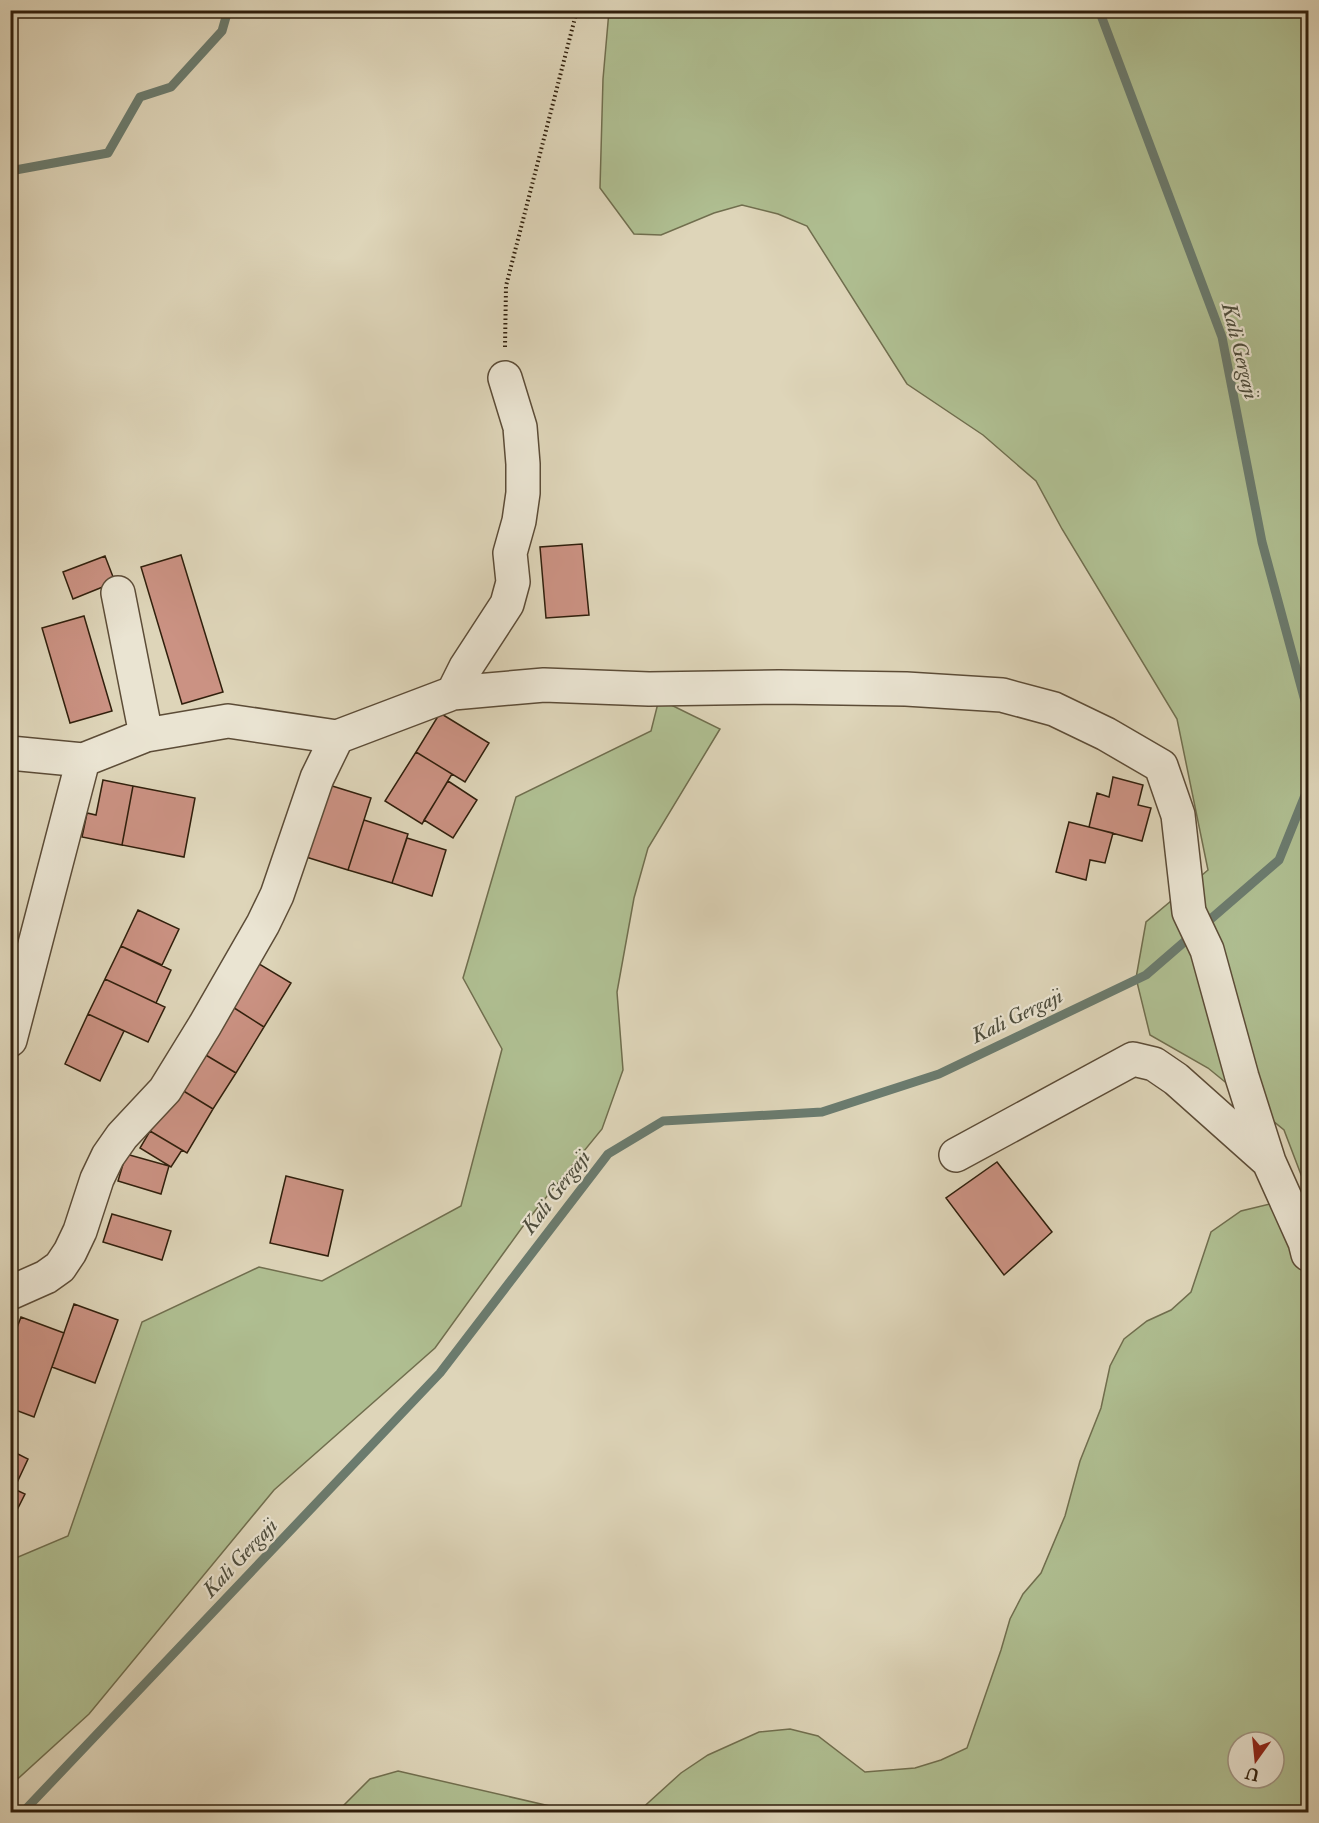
<svg xmlns="http://www.w3.org/2000/svg" width="1319" height="1823" viewBox="0 0 1319 1823" font-family="'IM FELL Double Pica',serif">
<style>
.green{fill:#afbe91;stroke:#706e4e;stroke-width:1.5;fill-rule:evenodd}
.lines{fill:none;stroke-linecap:round;stroke-linejoin:round}
.stream{stroke:#6b7b6e;stroke-width:9}
.building{fill:#cb9283;stroke:#301f0c;stroke-width:1.5}
.minor-casing{stroke:#5c4c37;stroke-width:36}
.path{stroke:#301f0c;stroke-width:4;stroke-dasharray:1.5 3;stroke-linecap:butt}
.minor{stroke:#eae4d2;stroke-width:33}
.labels{text-anchor:middle;dominant-baseline:central;stroke-width:4.5;stroke-linejoin:round;paint-order:stroke}
.water-label{font-size:21px;font-style:italic;fill:#4e4d3d;stroke:#eae4d2}
</style>
<rect width="100%" height="100%" fill="#ded5b9"/>
<filter id="stains"><feTurbulence type="fractalNoise" baseFrequency=".00333" numOctaves="4"/><feColorMatrix values="0 0 0 0 .2 0 0 0 0 .09 0 0 0 0 .02 0 0 0 .5 -.17"/></filter>
<radialGradient id="worn" r=".72"><stop offset=".6" stop-color="#630" stop-opacity="0"/><stop offset="1" stop-color="#630" stop-opacity=".3"/></radialGradient>
<path class="green" d="M609,11H1308V1193L1284,1130L1208,1068L1150,1035L1136,978L1146,922L1208,870L1177,719L1062,529L1036,481L983,435L907,384L807,226L778,214L742,205L714,213L661,235L634,234L600,188L603,79Z
M659,699L720,729L648,848L634,898L617,992L623,1070L602,1129L526,1222L435,1348L274,1490L89,1714L11,1785V1560L68,1536L142,1322L259,1267L322,1281L461,1206L502,1049L463,978L516,797L651,731Z
M1308,1195V1812H638L681,1773L708,1755L759,1732L790,1729L818,1736L865,1772L915,1768L941,1760L967,1748L1001,1650L1010,1619L1023,1594L1041,1573L1065,1516L1080,1461L1101,1408L1110,1366L1124,1339L1147,1321L1171,1310L1191,1292L1211,1232L1241,1211ZM1238,1742H1274V1778H1238Z
M398,1771L567,1810L596,1812H337L370,1779Z"/>
<g class="lines">
<path class="stream" d="M1099,10L1222,337L1262,542L1308,712
M10,171L108,153L140,97L171,87L222,31L228,10
M23,1812L440,1373L608,1154L663,1121L822,1112L939,1074L1146,975L1279,860L1308,788"/>
</g>
<path class="building" d="M582,544L589,615L546,618L540,547Z
M181,555L223,692L182,704L141,567Z
M105,556L115,582L73,599L63,572Z
M84,616L112,711L70,723L42,628Z
M440,713L489,743L465,782L416,752Z
M416,752L452,774L422,824L385,801Z
M1113,777L1143,785L1138,805L1151,808L1142,841L1089,827L1097,793L1109,797Z
M103,780L133,786L122,845L82,837L87,813L96,815Z
M448,781L477,800L453,838L424,820Z
M329,785L371,798L348,870L306,857Z
M133,786L195,798L184,857L122,845Z
M364,820L408,834L392,883L348,870Z
M1069,822L1113,833L1105,863L1090,860L1086,880L1056,872Z
M407,838L446,850L432,896L392,883Z
M138,910L179,929L162,965L121,946Z
M121,946L171,970L156,1003L105,979Z
M254,961L291,983L264,1027L228,1004Z
M105,979L165,1007L148,1042L88,1014Z
M228,1004L264,1027L236,1073L199,1051Z
M88,1014L124,1031L100,1081L65,1064Z
M199,1051L236,1073L213,1109L177,1087Z
M177,1087L213,1109L187,1153L150,1131Z
M150,1131L182,1150L171,1167L140,1148Z
M126,1154L169,1166L161,1194L118,1181Z
M997,1162L1052,1232L1004,1275L946,1198Z
M286,1176L343,1190L328,1256L270,1243Z
M112,1214L171,1231L162,1260L103,1242Z
M74,1304L118,1320L95,1383L52,1367Z
M21,1317L64,1333L34,1417L10,1408V1346Z
M10,1450L28,1459L14,1489L10,1487Z
M10,1487L25,1494L10,1524Z"/>
<g class="lines">
<g class="minor-casing">
<path id="minor" d="M118,593L146,735
M453,693L466,667L507,604L513,582L510,553L519,521L523,493V464L520,427L505,378
M10,753L83,760L146,735L228,721L337,737L453,693L544,685L649,689L779,687L906,689L1002,695L1054,709L1106,734L1161,766L1178,815L1189,912L1207,950L1242,1077L1269,1162L1305,1242L1308,1254
M10,1040L83,760
M956,1155L1133,1059L1154,1064L1176,1079L1268,1161
M10,1293L46,1277L60,1267L70,1252L80,1231L97,1179L108,1156L122,1136L165,1090L205,1025L263,924L277,895L317,778L337,737"/>
</g>
<path class="path" d="M505,347L506,286L577,10"/>
<use href="#minor" class="minor"/>
</g>
<g class="labels">
<g class="water-label">
<text transform="translate(1240 351) rotate(76)">Kali Gergaji</text>
<text transform="translate(1017 1016) rotate(-26)">Kali Gergaji</text>
<text transform="translate(556 1192) rotate(-53)">Kali Gergaji</text>
<text transform="translate(240 1558) rotate(-47)">Kali Gergaji</text>
</g>
</g>
<rect width="1319" height="1823" fill="none" stroke="#ded5b9" stroke-width="36"/>
<rect x="12" y="12" width="1295" height="1799" fill="none" stroke="#301f0c" stroke-width="3"/>
<rect x="18" y="18" width="1283" height="1787" fill="none" stroke="#301f0c" stroke-width="1.5"/>
<g transform="translate(1256 1760) rotate(195)"><circle r="28" fill="#eae4d2" stroke="#a09583" stroke-width="1.5"/>
<path d="M0-4.5L10 22L0 15L-10 22Z" fill="#8f2418"/>
<text y="-9" font-size="16" font-weight="bold" text-anchor="middle" fill="#301f0c">U</text>
</g>
<rect width="100%" height="100%" filter="url(#stains)"/>
<rect width="100%" height="100%" fill="url(#worn)"/>
</svg>
